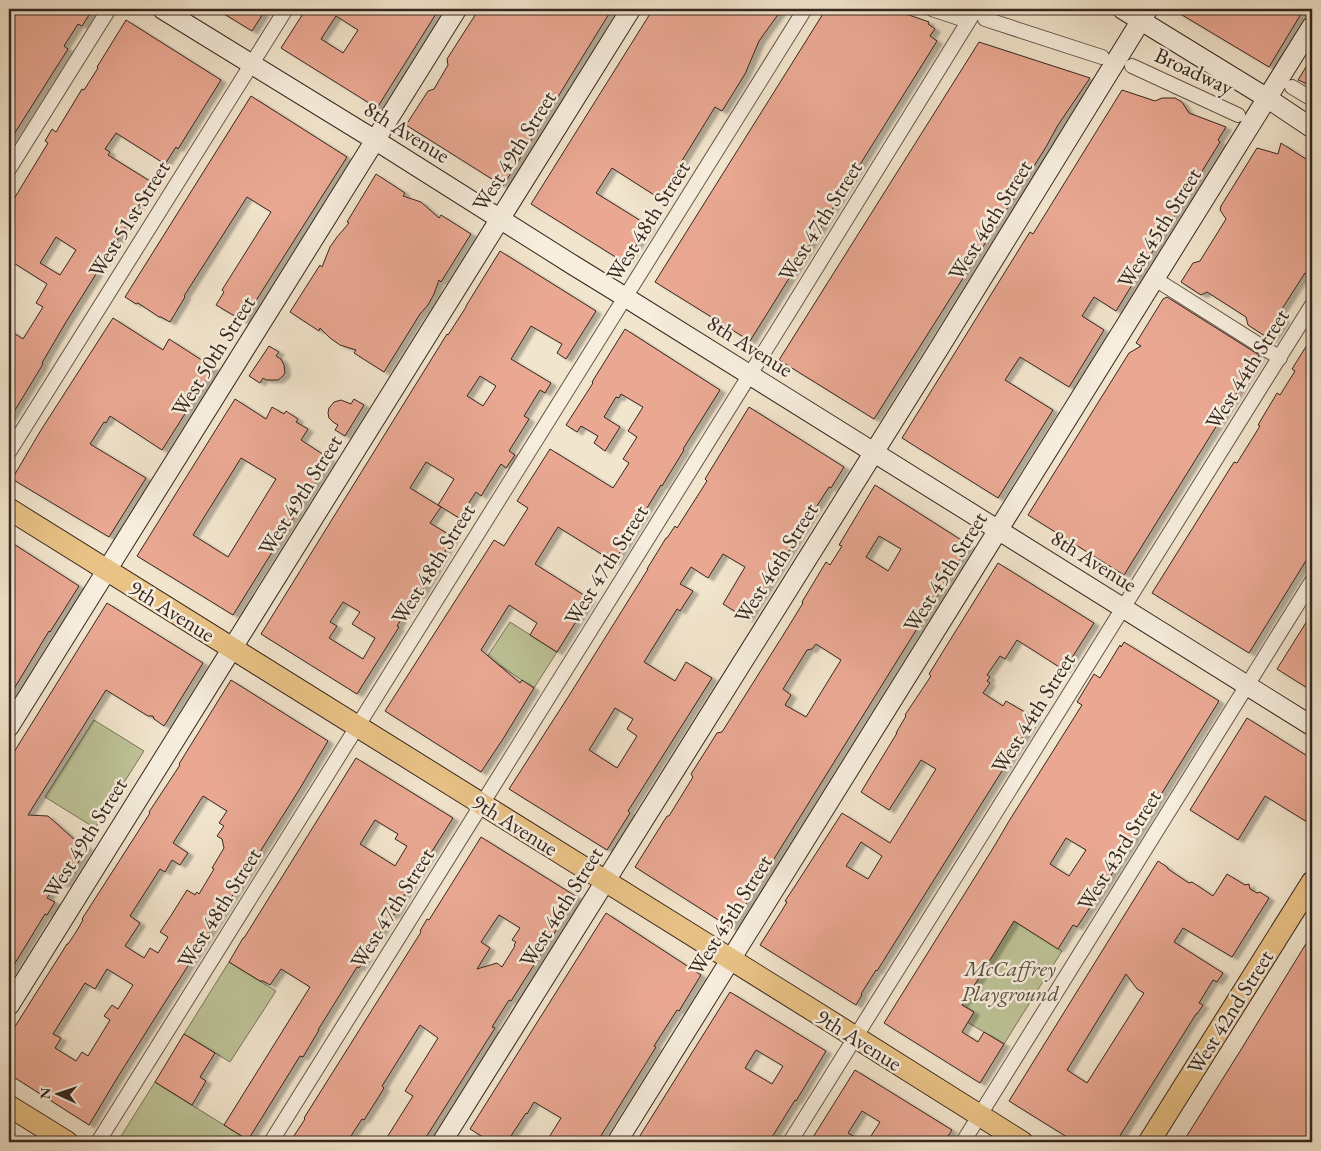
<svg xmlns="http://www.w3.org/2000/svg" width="1321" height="1151" viewBox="0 0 1321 1151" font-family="'EB Garamond',serif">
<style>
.green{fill:#bdc397;stroke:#7a745b}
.building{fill:#eaa893;stroke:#36261f;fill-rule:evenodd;filter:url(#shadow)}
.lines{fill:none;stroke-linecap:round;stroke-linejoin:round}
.street-casing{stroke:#65564a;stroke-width:16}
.secondary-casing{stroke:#36261f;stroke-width:21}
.primary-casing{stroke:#36261f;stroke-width:23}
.street{stroke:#f7eede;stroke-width:14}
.secondary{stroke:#f7eede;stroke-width:19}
.primary{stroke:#e9c286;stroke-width:21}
.labels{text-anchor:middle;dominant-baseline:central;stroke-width:5;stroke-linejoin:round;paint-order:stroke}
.street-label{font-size:22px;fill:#36261f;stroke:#f7eede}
.park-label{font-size:22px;font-style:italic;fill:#584d3d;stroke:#f7eede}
</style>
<defs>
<filter id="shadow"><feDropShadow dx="5.5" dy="3" stdDeviation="1" flood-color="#0004"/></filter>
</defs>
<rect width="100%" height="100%" fill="#f2e5cd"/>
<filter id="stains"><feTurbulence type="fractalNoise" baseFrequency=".004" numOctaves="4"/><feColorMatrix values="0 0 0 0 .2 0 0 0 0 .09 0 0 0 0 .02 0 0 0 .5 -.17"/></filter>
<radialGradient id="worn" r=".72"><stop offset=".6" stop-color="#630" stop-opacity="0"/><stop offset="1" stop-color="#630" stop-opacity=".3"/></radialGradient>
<path class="green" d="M510,622L557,652L534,688L487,657Z
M94,720L144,751L95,828L45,797Z
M1014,921L1062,951L1004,1044L967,1022L974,1012L962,1005Z
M229,962L276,991L230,1062L184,1034Z
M155,1082L248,1140L247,1142L118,1141Z"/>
<path class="building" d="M9,9H93L82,26L78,24L64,46L68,49L9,142Z
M216,9H266L252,31Z
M306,9H439L377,108L281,48ZM336,16L358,30L343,53L321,39Z
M479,9H612L503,186L406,125L428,91L434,89L448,65L447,59Z
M653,9H782L759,41L745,74L722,111L715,107L659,198L612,168L596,193L649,226L625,263L531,204Z
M826,9H892L929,22L928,24L935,29L930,36L937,41L750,341L655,282Z
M1172,9H1304L1269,67Z
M126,20L221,80L178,149L176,147L165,164L116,133L105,149L110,152L108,155L153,183L66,322L42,363L43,364L9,420V330L23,339L43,307L36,303L47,284L9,260V207L48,143L45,141L52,129L56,132L82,89L84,90L98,68L97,67ZM56,237L76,250L60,275L40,263Z
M979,42L1090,78L1058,125L1046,147L874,419L779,360Z
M1312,57V86L1298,80Z
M1122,90L1155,101L1162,98H1175L1182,102L1189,113L1226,127L1218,140L1220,142L1116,311L1094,297L1082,316L1104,330L1069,387L1020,357L1005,380L1053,410L998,498L902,438L1023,243L1030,232L1033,234Z
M251,96L347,157L243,321L216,305L224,292L222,290L271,212L247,197L184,296L185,297L170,322L161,317H159L138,303L136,304L125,297Z
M1281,143L1312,163V277L1305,273L1280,312L1284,320L1271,340L1248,325L1246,317L1207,292L1201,295L1181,282L1193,263L1200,261L1226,219L1220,210L1221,206L1257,148L1278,154Z
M376,174L405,193L403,196L421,202L439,218L441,215L471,234L441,282L439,280L434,294L428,305L420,314L384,372L354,353L356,350L340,345L330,338L320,328L319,331L290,312L320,265L322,267L330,247L337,237L349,223L347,222Z
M500,251L596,311L566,359L557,353L562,344L531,326L511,359L551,383L545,393L540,390L524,416L529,419L509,451L515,455L506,468L501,464L481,496L476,492L459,518L438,505L454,479L426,462L410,488L441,507L430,523L453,537L432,575L419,596L417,594L397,626L399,627L357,694L261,634L447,334L448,335L466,307V306ZM480,376L496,386L483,406L467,396ZM343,602L360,612L352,624L375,638L363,659L329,638L337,626L330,622Z
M1167,297L1259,355L1258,359L1124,575L1028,515L1129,353L1141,346L1136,343L1163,299Z
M113,318L163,350L169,339L214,368L162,450L110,416L106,423L104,422L90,444L146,478L109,537L12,479L41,430Z
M625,329L720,390L683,449L684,450L662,486L661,485L614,562L558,527L535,564L590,599L557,652L530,635L537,623L509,605L481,650L520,683L522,680L534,688L503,739L481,772L385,711L494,540L504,546L528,508L517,501L550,449L613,488L629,463L623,459L637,437L628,431L643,407L621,394L619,398L616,397L604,417L620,427L605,451L594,443L598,436L581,426L577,432L566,425L593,383L592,382Z
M1312,337V551L1249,653L1152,593L1234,462L1237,463L1260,426L1258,425L1277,393L1280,395L1295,371L1292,369Z
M269,346L279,352L276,356L281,359L284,365L285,373L283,376L278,380H266L263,378L260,383L249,376Z
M235,399L266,419L272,407L284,414L286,411L298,419L296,422L308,429L301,440L330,459L233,615L137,556ZM241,458L276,479L228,557L193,535Z
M354,399L364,405L345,436L335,430L338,425L333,422L329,418L328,413L329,408L334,402L341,400L351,404Z
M749,407L844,467L831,488L829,487L815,509L747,619L723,604L745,567L723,554L708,578L691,567L680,584L693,591L680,611L677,609L644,662L675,681L686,662L712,678L628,811L630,813L607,850L509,789L570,694L648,569H647L666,538H667L675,526L677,528L707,481L705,479ZM615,708L633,719L627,729L637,736L617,768L589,750Z
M875,485L969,545L731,928L635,867L667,816H669L693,777L691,774L717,733L722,732L782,637L803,603L802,602L826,562L830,565L842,546L839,545ZM879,536L901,549L888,571L866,557ZM816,644L841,660L806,717L785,705L791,695L783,689L807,650L812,649Z
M9,541L79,586L50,632L49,631L9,697Z
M998,563L1094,623L1064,670L1017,640L1005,659L1000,656L987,675L990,677L987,681L990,683L983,693L1003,706L1006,701L1035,718L877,971L876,970L861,994L862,995L856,1005L760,945L781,912L787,902L785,901L795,886L842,813L890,843L936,769L921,760L889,810L861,792L897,733H896L906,716L905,715L931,676L929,674ZM861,842L882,856L868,879L846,866Z
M107,603L203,663L164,726L154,719L153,716H148L106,690L28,815L48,816L75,840L88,847L65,884L57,882L47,898L55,902L47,915L45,914L9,973V760Z
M1312,613V691L1277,669Z
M1124,642L1219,701L1108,880L1077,927L1073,925L1058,949L1014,921L977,981L962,1005L974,1012L962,1032L978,1042L984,1032L1004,1044L980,1083L884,1023L995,845L1009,821L1082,705L1077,702L1094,674L1100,678L1120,645L1121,647ZM1066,838L1086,850L1069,876L1050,864Z
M231,680L328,741L299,790L119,1075L89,1125L9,1074V1036L67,944H68L76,932L83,920L82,919L150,813L149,812L180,765L179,764ZM203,796L227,811L219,823L224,826L217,836L222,839L224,848L212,868L214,869L199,894L197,892L195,895L187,890L172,914L160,932L168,937L158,953L150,948L144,958L125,946L140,923L130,916L160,869L165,872L172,860L180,865L188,853L173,843ZM107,969L133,985L118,1009L112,1005L104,1016L110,1020L88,1056L82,1052L76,1061L55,1048L61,1038L53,1034L85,983L95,989Z
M1247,718L1312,759V825L1265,796L1238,840L1190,810Z
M356,758L453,818L400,902L401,903L394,915L392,914L377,938L374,936L363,954L367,956L359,968L357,967L318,1030H319L303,1057L300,1056L248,1140L224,1125L310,987L281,969L270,985L263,981H260L229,962L243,938H244ZM375,820L398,834L395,839L407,846L395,866L360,844Z
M481,837L577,897L511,1001L509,1000L492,1027L495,1028L423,1142H384L413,1096L405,1091L438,1038L420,1025L382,1086L384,1088L378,1098L364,1120L362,1119L347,1142H290L305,1119L304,1118L421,932L420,931L427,919L429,920ZM499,915L520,928L512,940L516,942L514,945L515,946L502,967L497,963L477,969L490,948L481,942Z
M1158,861L1167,867L1168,869L1189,883L1192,882L1213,896L1227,874L1245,885L1249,884L1250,889L1257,893L1260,892L1269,898L1232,957L1183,928L1174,942L1223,973L1217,982L1213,980L1199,1003L1203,1005L1197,1014H1196L1116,1142H1075L1009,1101ZM1126,974L1137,989L1144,993L1087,1083L1067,1070Z
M606,913L701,975L679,1011L677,1010L654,1046L656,1047L597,1142H546L561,1118L534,1102L527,1114L526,1113L507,1142H491L470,1129Z
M1312,934V1142H1183L1242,1048Z
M730,992L826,1051L796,1101L795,1100L769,1142H636ZM756,1050L783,1066L772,1084L745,1068Z
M184,1034L215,1053L200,1077L206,1081L192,1105L155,1082Z
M855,1070L952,1130L944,1142H867L880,1122L862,1111L848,1133L863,1142H810Z"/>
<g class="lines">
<g class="street-casing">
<path id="street" d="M932,9L968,21
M985,19L1102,57
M1132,66L1238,115
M1292,87L1312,99
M9,169L109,9
M1155,279L1280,358
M9,452L286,9
M98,1142L805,9
M271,1142L789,312L976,9
M790,1142L1312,305
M963,1142L1312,581"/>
</g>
<g class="secondary-casing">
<path id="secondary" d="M162,9L375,140L573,265L625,297L1312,726
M1122,9L1267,98L1312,128
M9,727L457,9
M9,1006L631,9
M442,1142L938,350L1148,9
M617,1142L1312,26"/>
</g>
<g class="primary-casing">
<path id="primary" d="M9,509L825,1018L1022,1142
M9,1106L67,1142
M1149,1142L1312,882"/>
</g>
<use href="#street" class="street"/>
<use href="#secondary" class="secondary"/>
<use href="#primary" class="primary"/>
</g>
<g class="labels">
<g class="street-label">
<text transform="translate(1194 71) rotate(25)">Broadway</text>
<text transform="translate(407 132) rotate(32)">8th Avenue</text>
<text transform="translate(514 151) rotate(-58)">West 49th Street</text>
<text transform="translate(129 219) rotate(-58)">West 51st Street</text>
<text transform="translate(990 220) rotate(-58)">West 46th Street</text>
<text transform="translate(648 221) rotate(-58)">West 48th Street</text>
<text transform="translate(820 221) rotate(-58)">West 47th Street</text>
<text transform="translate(1159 228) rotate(-58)">West 45th Street</text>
<text transform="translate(750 346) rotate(32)">8th Avenue</text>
<text transform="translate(213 356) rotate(-58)">West 50th Street</text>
<text transform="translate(1247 369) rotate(-58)">West 44th Street</text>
<text transform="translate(300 495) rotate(-58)">West 49th Street</text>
<text transform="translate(1094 561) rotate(32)">8th Avenue</text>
<text transform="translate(776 563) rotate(-58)">West 46th Street</text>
<text transform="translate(433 564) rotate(-58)">West 48th Street</text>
<text transform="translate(606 565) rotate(-58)">West 47th Street</text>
<text transform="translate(945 572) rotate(-58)">West 45th Street</text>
<text transform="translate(172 611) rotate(32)">9th Avenue</text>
<text transform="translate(1033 713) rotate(-58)">West 44th Street</text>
<text transform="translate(515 825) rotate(32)">9th Avenue</text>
<text transform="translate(85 838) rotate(-58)">West 49th Street</text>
<text transform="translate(1119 850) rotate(-58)">West 43rd Street</text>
<text transform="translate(561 907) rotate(-58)">West 46th Street</text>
<text transform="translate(219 908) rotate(-58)">West 48th Street</text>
<text transform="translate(392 908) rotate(-58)">West 47th Street</text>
<text transform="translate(730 915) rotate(-58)">West 45th Street</text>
<text transform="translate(1230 1012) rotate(-58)">West 42nd Street</text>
<text transform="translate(859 1040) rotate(32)">9th Avenue</text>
</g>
<g class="park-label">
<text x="1010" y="968">McCaffrey<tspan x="1010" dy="25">Playground</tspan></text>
</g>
</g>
<rect width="1321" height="1151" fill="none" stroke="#f2e5cd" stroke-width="30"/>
<rect x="10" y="10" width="1301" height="1131" fill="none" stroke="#36261f" stroke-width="2.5"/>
<rect x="15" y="15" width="1291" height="1121" fill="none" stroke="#36261f"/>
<g transform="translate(58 1094) rotate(273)" stroke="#f7eede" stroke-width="4" paint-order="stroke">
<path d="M0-4L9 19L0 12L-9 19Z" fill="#36261f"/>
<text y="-8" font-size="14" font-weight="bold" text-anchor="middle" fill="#36261f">N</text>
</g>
<rect width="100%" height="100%" filter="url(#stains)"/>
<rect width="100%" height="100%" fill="url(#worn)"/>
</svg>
